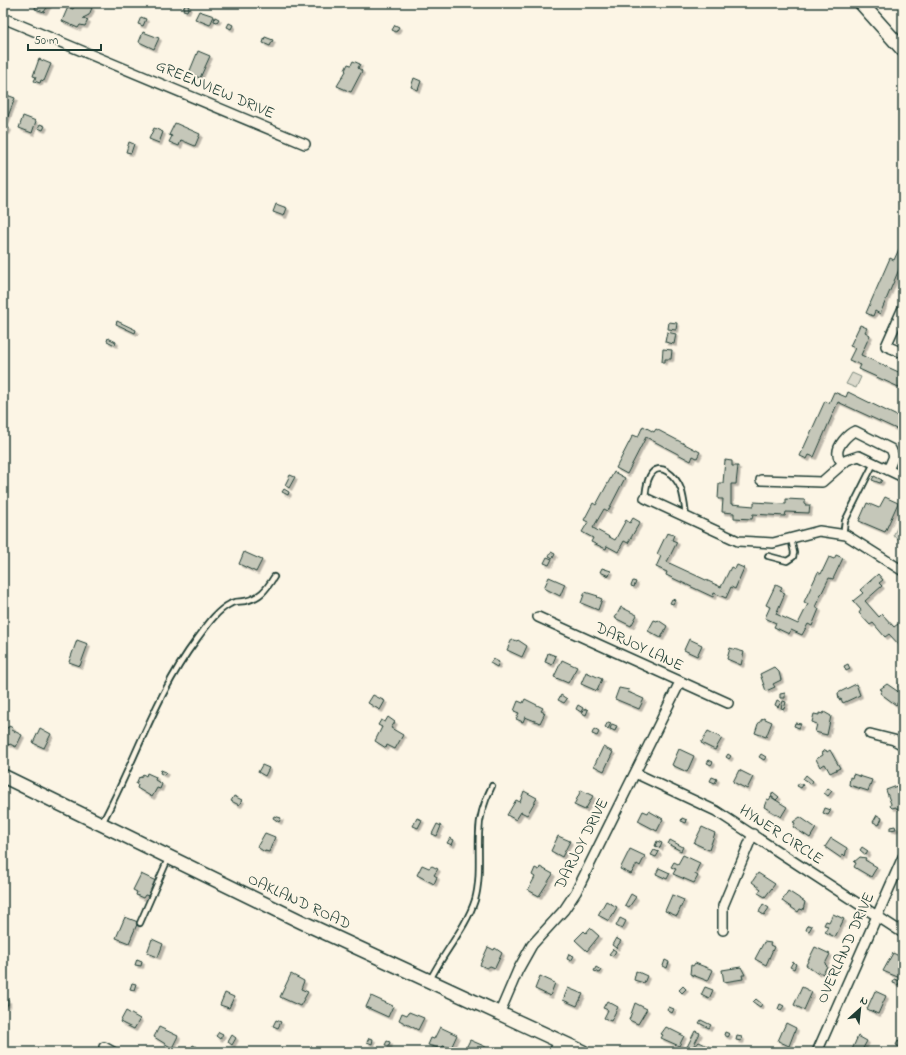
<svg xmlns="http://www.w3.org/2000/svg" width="906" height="1055" viewBox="0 0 906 1055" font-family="'Indie Flower',sans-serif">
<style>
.green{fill:#dcdacc;stroke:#7e8c80}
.building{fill:#c5c7b9;stroke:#1f3d34;filter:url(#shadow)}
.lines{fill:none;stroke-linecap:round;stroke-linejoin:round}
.lane-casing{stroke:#1f3d34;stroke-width:8}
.street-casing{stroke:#1f3d34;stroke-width:12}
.secondary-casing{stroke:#1f3d34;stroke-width:16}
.lane{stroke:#fcf5e5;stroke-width:4.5}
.street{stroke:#fcf5e5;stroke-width:9}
.secondary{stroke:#fcf5e5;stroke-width:13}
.labels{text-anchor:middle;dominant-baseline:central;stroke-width:4;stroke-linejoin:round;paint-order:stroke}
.street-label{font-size:16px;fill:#1f3d34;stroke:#fcf5e5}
</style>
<defs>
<filter id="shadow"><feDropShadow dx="2.5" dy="2.5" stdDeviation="0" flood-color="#0004"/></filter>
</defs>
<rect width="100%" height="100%" fill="#fcf5e5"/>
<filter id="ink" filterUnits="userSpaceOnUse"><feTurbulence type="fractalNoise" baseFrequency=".025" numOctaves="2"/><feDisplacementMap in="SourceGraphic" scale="8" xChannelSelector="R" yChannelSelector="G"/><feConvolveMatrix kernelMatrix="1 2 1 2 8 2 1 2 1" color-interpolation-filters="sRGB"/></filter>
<g filter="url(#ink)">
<path class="green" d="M852,373L861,377L856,388L846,384Z
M903,516V541L893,536Z"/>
<path class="building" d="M36,3H50L44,12L35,9Z
M75,3H87V5L92,8L89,15L83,18L88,20L85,26L80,25L78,28L62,21L68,7L73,9Z
M185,5L189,6L187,11L183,10Z
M199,11L214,16L210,25L195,19Z
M141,17L146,19L143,26L138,24Z
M215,17L219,19L217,22L214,21Z
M229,23L233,25L231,29L227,27Z
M395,25L399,27L396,32L392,30Z
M143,32L159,38L154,49L139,42Z
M265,37L273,40L270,46L263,43Z
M198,51L210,56L200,78L189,73Z
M39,59L51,64L44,81L41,80L40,83L34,81L36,77L33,76Z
M353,61L360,64L358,68L362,71L351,92L337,86L346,71L345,70L348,64L351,65Z
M414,78L421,81L418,90L411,87Z
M4,94L15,98L5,124L3,123Z
M23,116L36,121L32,133L19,128Z
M175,123L200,134L195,146L181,140L179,146L169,142L172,136L169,135Z
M40,124L45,126L43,130L38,128Z
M3,125L9,128L7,132L3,130Z
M154,128L163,132L159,143L149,139Z
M129,142L134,144L131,153L126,152Z
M276,204L287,208L284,216L273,212Z
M899,249L903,250V260L880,314L875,311L873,316L866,313L890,258L894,260Z
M117,321L136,330L135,333L116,324Z
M669,322L677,323L676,330L668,329Z
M860,325L867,328L865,332L870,335L861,355L903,374V389L859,369L861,365L849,360L855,348L850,346Z
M667,332L676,334L674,344L665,342Z
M108,338L116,342L115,345L107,341Z
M663,349L672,350L671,359H665V362H662Z
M834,392L846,397L848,392L903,419V432L838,402L814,457L809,455L807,459L800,456L825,401L829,403Z
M643,426L654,432L656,429L700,452L697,458L693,456L691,461L646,437L627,474L616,468L633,435L638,437Z
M725,460L732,461V466H738L736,484H731V504L754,506V502L786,504V499L805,500V505H810L809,513L786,512L785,516L753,514L752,519L734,518V513L722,512L723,499H718L719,483H723Z
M614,472L625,478L608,511L604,509L593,528L615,540L626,520L630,523L633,518L640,522L628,543L624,541L618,552L607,546L606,549L591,542L593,538L582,532L588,522L584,520L593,503L596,505Z
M290,475L295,477L289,488L285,485Z
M874,476L882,480L880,483L872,480Z
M284,489L289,492L288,495L282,492Z
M885,497L898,503L885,532L859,521L867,503L879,508Z
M667,533L674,535L672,540L677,542L667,562L721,587L731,567L735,569L737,565L744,568L735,589L731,587L726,598L714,593L713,597L666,575L667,572L656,567L661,556L657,554Z
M244,552L262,560L256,572L239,564Z
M551,552L555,554L553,558L549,556Z
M836,555L843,558L833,579L829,578L815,607L819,609L812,626L808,624L802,635L791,630L789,634L774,627L776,623L765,618L770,607L766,605L776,584L782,587L780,591L785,593L776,614L798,624L808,604L804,602L818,572L821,574L829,557L834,559Z
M547,557L552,559L549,565L544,563Z
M602,568L611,571L609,576L600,572Z
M878,574L883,580L879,583L882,586L865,601L879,617L882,614L894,627L898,624L903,630V645L901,647L889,634L885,637L873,623L870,625L859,613L861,610L853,601L863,593L860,590Z
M549,577L565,584L560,596L544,588Z
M633,581L636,582L634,587L631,586Z
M585,592L598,596L597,597L602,599L598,610L581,603Z
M672,599L675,600L673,604L670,603Z
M621,607L637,615L631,626L615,618Z
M654,620L657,621L658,620L667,626L661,638L648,631Z
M512,639L517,641L518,640L527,646L522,657L507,650Z
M689,639L702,645L697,656L684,650Z
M77,640L88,644L80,666L69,662Z
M730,648L744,652L741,665L727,659Z
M548,653L556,656L552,665L545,662Z
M493,659L499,662L497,667L490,663Z
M562,660L577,667L568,683L554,677Z
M848,664L850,669L846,671L844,666Z
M774,667L779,672L781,680L773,684L775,687L766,691L760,674Z
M586,672L602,679L597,691L581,684Z
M902,677H903V689L898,687Z
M856,684L860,695L843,703L841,699L839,700L838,693Z
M887,684L903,695L896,705L880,693L882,690L880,689Z
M619,688L629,690L628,692L644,699L639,709L615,699Z
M785,693V698H780V694Z
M373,695L385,701L380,710L368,703Z
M561,695L567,699L564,703L558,700Z
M525,699L543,708L541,711L545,713L540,723L525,717L523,722L516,719L519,713L514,711L518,701L523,703Z
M777,700L781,702L778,707L775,705Z
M783,701L786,702L784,709L781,708Z
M578,705L583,708L581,712L576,709Z
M585,708L588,710L586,715L582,713Z
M824,712L831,716L827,735L815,732L817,724L812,722L814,714L819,715V713L823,714Z
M388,717L395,722L391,728L403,735L395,749L387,745L386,748L375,741L382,727L378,725L381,720L385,722Z
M763,718L772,722L766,737L755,733L758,724Z
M608,722L611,723L608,729L605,727Z
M795,723L801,724L799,728L794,726Z
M612,724L617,726L615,731L610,729Z
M9,726L13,728L12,730L22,735L16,747L10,744L9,745L3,740V731L5,727L8,728Z
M40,728L51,734L44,748L33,743Z
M594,729L599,732L597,736L592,734Z
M708,731L722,738L715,750L701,743Z
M603,747L613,752L604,771L594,766Z
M679,749L694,756L687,772L672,765Z
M826,750L827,752L830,750L840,768L830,773L825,764L820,767L816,759L823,755L822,752Z
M728,754L731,756L729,759L726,757Z
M761,754L766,757L764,760L759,757Z
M709,760L713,762L711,765L707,763Z
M262,765L269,768L265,776L258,772Z
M161,770L166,772L164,775L160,773Z
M739,770L753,777L747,789L733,782Z
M147,773L156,777L155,780L162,784L160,789L157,788L152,797L137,788L138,785L136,784L139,777L140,778L143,774L146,776Z
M853,774L872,780L868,791L849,785L850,777L852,778Z
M806,775L813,781L811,784L803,779Z
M712,777L717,779L715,783L710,781Z
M799,783L803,785L801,788L797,786Z
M897,786L903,804L897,809L896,807L892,808L890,806L891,804L886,790Z
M828,788L832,791L828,796L824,793Z
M581,790L593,796L585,810L574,805Z
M524,791L537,798L527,815L521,812L516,820L507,815L516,800L520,802Z
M773,792L779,797L776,800L771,796Z
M234,796L242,800L239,805L231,801Z
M771,797L787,807L781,817L764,807L767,799L769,800Z
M825,808L831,810L828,815L823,813Z
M643,811L648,813L649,811L663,819L657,831L638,821Z
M877,815L882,818L879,825L873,822Z
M274,816L281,818L279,822L273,818Z
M800,817L816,828L810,838L793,827L795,823L793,822Z
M417,818L422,820L418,828L413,826Z
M682,818L687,820L686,823L681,821Z
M437,824L441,826L437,836L432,834Z
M895,826L896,829L890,830V827Z
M702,827L715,833L709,850L694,843Z
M265,833L275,837L269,852L265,851V852L257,847Z
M558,836L570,841L562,857L551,851Z
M450,838L454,840L452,845L447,843Z
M831,838L847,848L845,856L843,854L841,858L825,847Z
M670,840L683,847L681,851L668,844Z
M657,841L662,843L660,848L655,846Z
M862,847L868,851L866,855L860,850Z
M630,849L645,856L640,866L637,864L631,874L620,869Z
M654,850L659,852L656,857L651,855Z
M683,855L700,863L695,874L698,876L694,883L673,874L676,869L671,867L674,862L678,864Z
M860,857L866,858L865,860L877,867L871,877L854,867L856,863L854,862Z
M422,865L429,868L432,866L438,869L434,875L437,877L434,884L417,875Z
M540,867L553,874L539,896L528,890L535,877L532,875L535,868L539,870Z
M659,868L670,873L667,879L656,874Z
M758,873L775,884L765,897L758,893L761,889L752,882Z
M141,874L156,881L149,896L145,895L143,898L136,895L137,892L133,890Z
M788,891L805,902L803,910L800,909L798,912L782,901Z
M631,894L636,897L629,907L625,905Z
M672,895L684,900L677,916L665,911Z
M606,901L617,907L609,921L598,915Z
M763,904L769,908L764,915L759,912Z
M833,914L844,919L835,937L825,932L828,926L824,925L826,921L829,922Z
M125,917L138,922L129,943L116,938Z
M620,918L626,921L622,929L616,926Z
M808,925L812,926L809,931L806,930Z
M590,928L599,936L587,951L575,940L584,931L586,933Z
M616,938L621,941L616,948L612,945Z
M152,939L163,944L158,957L147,953Z
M764,942L771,943L770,945L774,947L766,965L755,959Z
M488,947L494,950L495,948L502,953L495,968L490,966L487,968L480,965Z
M815,947L830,954L825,964L827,966L823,974L818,971L817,973L806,965Z
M613,949L616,951L613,956L609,954Z
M893,953L903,958V971L900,978L883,971Z
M569,954L574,956L571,961L567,959Z
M137,959L142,961L141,966L135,965Z
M665,960L669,962L667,968L663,966Z
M793,962L796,964L794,969L790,967Z
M695,963L713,970L708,981L690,974L691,965L693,966Z
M596,967L601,970L599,973L594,971Z
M741,967L745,975H742L743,979L724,982L722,970Z
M636,971L647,976L644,983L634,980Z
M291,974L304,981L301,989L308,992L300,1006L280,997Z
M540,976L555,983L550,996L535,989Z
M894,979L900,981L898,985L893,983Z
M132,983L136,984L134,990L130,989Z
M683,986L686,989L682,993L679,990Z
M705,987L713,990L709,999L701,995Z
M802,987L812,992L804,1010L794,1005Z
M568,988L583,994L577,1006L563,1000Z
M875,991L886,996L878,1014L867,1009Z
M225,993L234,997L229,1008L220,1005Z
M371,996L393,1006L388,1017L366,1007Z
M756,999L762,1004L760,1007L753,1002Z
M4,1000H8V1005H4Z
M607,1001L618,1007L611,1021L604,1018L608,1010L603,1008Z
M635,1003L647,1009L638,1024L629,1020Z
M780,1004L784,1006L781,1010L778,1009Z
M669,1007L674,1009L672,1013L667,1010Z
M126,1011L140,1019L134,1029L120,1022Z
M409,1012L424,1018L418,1030L399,1020L402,1013L407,1015Z
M276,1020L281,1022L278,1028L273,1026Z
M701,1020L711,1025L709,1028L699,1023Z
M786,1023L796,1028L789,1046L778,1041Z
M159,1027L178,1036L172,1048L154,1037Z
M440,1027L457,1035L451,1048L443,1046L442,1049L428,1045L431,1038L434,1039Z
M666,1027L684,1036L679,1046L661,1038L663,1035L661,1034Z
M695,1031L700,1033L691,1051L686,1049Z
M219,1032L223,1034L220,1039L216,1036Z
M725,1032L730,1034L728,1037L724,1035Z
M232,1035L236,1038L232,1045L228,1042Z
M737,1036L742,1037L741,1041L736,1040Z
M858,1036L867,1041L861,1052H851Z
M369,1038L373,1039L372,1044L367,1042Z
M470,1040L484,1046L490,1050L489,1052H464Z
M387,1041L390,1042L389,1046L385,1045Z
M898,1041L903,1044V1049L896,1045Z
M699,1042L717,1050L716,1052H694L695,1050L693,1049Z
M193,1045L206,1052H189Z"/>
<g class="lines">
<g class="lane-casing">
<path id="lane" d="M645,498C646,490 646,483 650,476C659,459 677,477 681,489C684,497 685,508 686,516
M843,535L845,521L874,463
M768,556L787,561L793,557L794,553L791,538
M102,823C135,762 155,695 197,639C206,627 216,611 230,604C234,601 240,602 245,601C260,598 266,590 274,577
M140,923L168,859
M430,980C443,953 466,928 475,900C481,878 478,855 479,833C479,817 485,800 492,786"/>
</g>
<g class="street-casing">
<path id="street" d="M3,18L305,144
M903,308L886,346L903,353
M843,463C841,461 838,458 838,455C836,446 848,434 855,431L891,449L894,456L888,470
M761,480L822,482L847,460L859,456L903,477
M645,498L738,541L773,543L819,531L846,535L903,571
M538,617L728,703
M870,734L894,740L903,745
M635,773L716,811L903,933
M723,930V906L753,834
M500,1012L518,970L532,945L564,910L576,892L680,682
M104,1047L113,1052
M554,1052L559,1042
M817,1052L903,857"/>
</g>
<g class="secondary-casing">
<path id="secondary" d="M861,3L903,50
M3,776L302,922L583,1052"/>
</g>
<use href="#lane" class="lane"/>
<use href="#street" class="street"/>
<use href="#secondary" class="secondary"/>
</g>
</g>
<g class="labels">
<g class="street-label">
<text transform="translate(215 90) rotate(23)">GREENVIEW DRIVE</text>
<text transform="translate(639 647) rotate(25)">DARJOY LANE</text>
<text transform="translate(781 835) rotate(33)">HYNER CIRCLE</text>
<text transform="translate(582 844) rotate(-63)">DARJOY DRIVE</text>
<text transform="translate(299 902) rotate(25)">OAKLAND ROAD</text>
<text transform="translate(846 948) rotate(-66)">OVERLAND DRIVE</text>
</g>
</g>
<rect width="906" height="1055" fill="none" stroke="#fcf5e5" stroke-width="16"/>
<rect x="8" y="8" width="890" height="1039" fill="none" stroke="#1f3d34" stroke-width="1.5" filter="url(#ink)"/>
<g transform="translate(860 1009) rotate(27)" stroke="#fcf5e5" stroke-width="3" paint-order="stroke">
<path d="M0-3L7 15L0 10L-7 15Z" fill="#1f3d34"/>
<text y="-6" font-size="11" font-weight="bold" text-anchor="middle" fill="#1f3d34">N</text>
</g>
<path d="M28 44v6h73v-6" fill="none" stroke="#1f3d34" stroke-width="2"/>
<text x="34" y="44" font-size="12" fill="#1f3d34" stroke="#fcf5e5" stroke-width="3" paint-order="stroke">50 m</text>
</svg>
